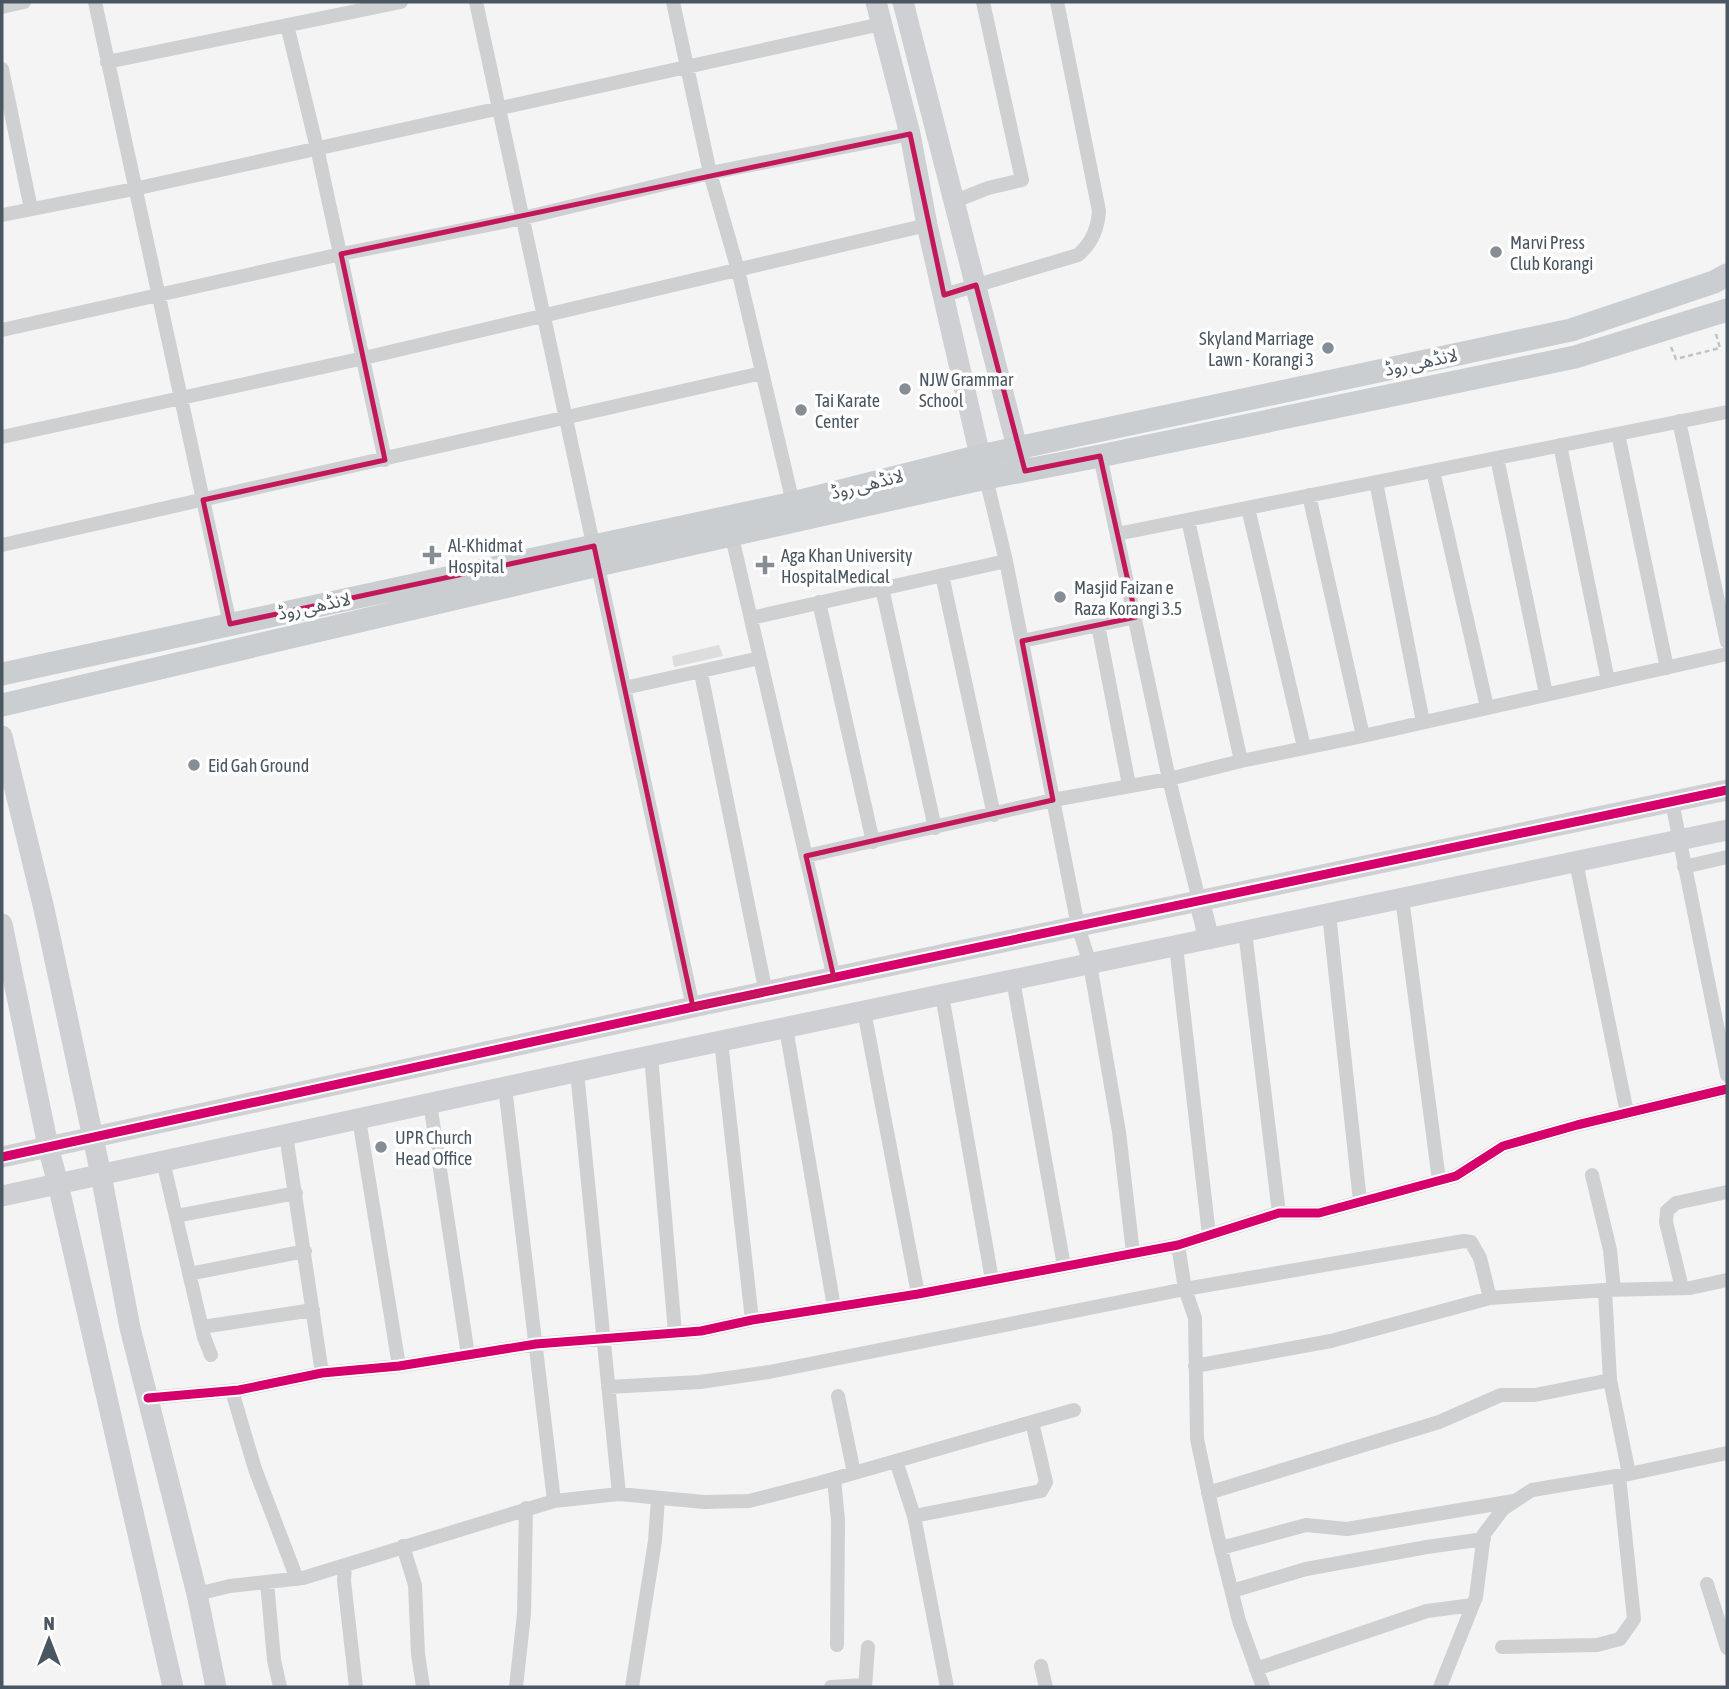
<svg xmlns="http://www.w3.org/2000/svg" width="1729" height="1689" viewBox="0 0 1729 1689" font-family="'Asap Condensed','Noto Sans Arabic',sans-serif">
<style>
.building{fill:#ddddde}
.lines{fill:none;stroke-linecap:round;stroke-linejoin:round}
.path{stroke:#bcc7c4;stroke-width:2.5;stroke-dasharray:5 3.5;stroke-linecap:butt}
.street{stroke:#ced0d2;stroke-width:14}
.secondary{stroke:#ced0d4;stroke-width:21}
.primary{stroke:#caced1;stroke-width:23}
.cycleway-casing{stroke:#fff;stroke-width:13}
.cycleway{stroke:#d6006c;stroke-width:9}
.marked{fill:none;stroke:#c2185b;stroke-width:5;stroke-linejoin:round}
.poi-dot{fill:#868d94;stroke:#fff;stroke-width:2.5}
.labels{text-anchor:middle;dominant-baseline:central;stroke-width:7;stroke-linejoin:round;paint-order:stroke}
.poi-label{font-size:18px;fill:#4a5661;stroke:#fff;text-anchor:start}
.street-label{font-size:18px;fill:#4a5661;stroke:#fff}
</style>
<rect width="100%" height="100%" fill="#f4f4f4"/>
<path class="building" d="M719,645L723,656L674,667L672,656Z"/>
<g class="lines">
<path class="path" d="M1671,347L1676,359L1720,348L1716,334"/>
<path class="street" d="M95,2L230,624
M476,2L693,1007
M673,2L710,173L738,270L793,503
M2,7L24,2
M287,25L317,148L385,460
M107,62L401,2
M2,69L31,209
M953,202L988,188L1022,180L983,2
M2,215L134,189L881,24
M944,295L1078,255C1092,243 1098,229 1099,211L1057,2
M2,330L341,254L523,218L710,173L910,134
M1679,421L1727,642
M1618,434L1667,668
M2,437L364,358L927,225
M1560,445L1608,681
M1100,456L1169,779L1199,900
M1497,458L1546,694
M1433,471L1487,707
M986,478L1006,561L1078,926L1090,964L1119,1132L1133,1253
M1376,482L1423,722
M1309,495L1363,736
M1248,508L1304,747
M1188,520L1241,761
M1117,534L1727,412
M732,537L834,978
M2,545L762,373
M942,575L994,815
M882,588L935,828
M819,602L873,842
M751,618L1006,561
M1098,625L1129,785
M1022,641L1136,617
M701,673L766,993
M624,688L760,658
M1672,802L1727,1075
M806,856L1053,800L1169,779L1241,761L1363,736L1727,654
M1576,862L1627,1113
M1684,867L1727,857
M1402,898L1439,1180
M1329,914L1360,1201
M1245,931L1279,1213
M1176,946L1209,1235
M1013,980L1064,1266
M942,995L992,1280
M864,1011L918,1294
M786,1028L834,1307
M721,1041L752,1320
M651,1056L675,1332
M577,1072L619,1494
M505,1087L554,1501
M430,1103L468,1355
M359,1119L399,1366
M286,1135L322,1373
M163,1161L204,1337L211,1355
M1592,1175L1610,1250L1614,1290
M176,1216L296,1193
M1178,1245L1185,1289L1195,1318L1197,1439L1217,1533L1239,1621L1263,1687
M189,1274L305,1251
M1682,1288L1666,1222L1667,1211L1676,1203L1727,1192
M1605,1290L1610,1380L1629,1474
M202,1327L313,1310
M1195,1366L1331,1341L1490,1298L1605,1290L1690,1288L1727,1280
M608,1387L700,1382L769,1372L1185,1289L1464,1241L1471,1242L1480,1258L1490,1298
M232,1391L255,1469L297,1579
M838,1396L854,1473
M148,1398L239,1390L322,1373L399,1366L536,1344L701,1331L752,1320L918,1294L1178,1245L1279,1213H1319L1456,1176L1503,1146L1577,1125L1727,1089
M896,1461L914,1516L947,1687
M834,1479L838,1520L837,1645
M1208,1493L1439,1422L1501,1395H1535L1610,1380
M914,1516L1041,1491L1046,1482L1032,1422
M403,1546L415,1585L418,1654L423,1687
M1221,1548L1306,1525L1347,1529L1514,1501
M345,1566L344,1581L356,1687
M267,1582L274,1660L280,1687
M1707,1584L1727,1648
M1232,1591L1306,1569L1427,1547L1484,1539
M197,1594L230,1586L303,1578L554,1501L619,1494L704,1502L749,1501L819,1483L1074,1410
M1502,1647L1597,1645L1620,1639L1634,1619L1619,1476
M1041,1666L1046,1687
M1256,1669L1427,1611L1473,1605
M516,1687L524,1614L526,1508
M632,1687L655,1541L658,1498
M831,1687L865,1685
M865,1687L868,1647
M1440,1687L1476,1597L1484,1534L1503,1509L1532,1490L1629,1474L1727,1453"/>
<path class="secondary" d="M876,2L910,134L927,225L984,473
M903,2L1023,471
M2,736L44,909L101,1175L130,1328L197,1594L216,1687
M1199,900L1209,939
M2,924L48,1146L58,1184L173,1687
M2,1157L693,1007L1727,790
M2,1196L621,1062L1727,830"/>
<path class="primary" d="M2,674L793,503L980,456L1571,330L1714,282L1727,275
M2,705L598,565L986,478L1100,456L1575,357L1727,310"/>
<g class="cycleway-casing">
<path id="cycleway" d="M2,1157L693,1007L1727,790
M148,1398L239,1390L322,1373L399,1366L536,1344L701,1331L752,1320L918,1294L1178,1245L1279,1213H1319L1456,1176L1503,1146L1577,1125L1727,1089"/>
</g>
<use href="#cycleway" class="cycleway"/>
</g>
<path class="marked" d="M910,134L944,295L976,285L1025,471L1100,456L1136,617L1022,641L1053,800L806,856L834,978L693,1007L594,546L230,624L203,500L385,460L341,254Z"/>
<g class="poi-dot">
<circle cx="1496" cy="252" r="7"/>
<circle cx="1328" cy="348" r="7"/>
<circle cx="905" cy="389" r="7"/>
<circle cx="801" cy="410" r="7"/>
<path d="M428.5 544.5h7v7h7v7h-7v7h-7v-7h-7v-7h7z"/>
<path d="M761.5 554.5h7v7h7v7h-7v7h-7v-7h-7v-7h7z"/>
<circle cx="1060" cy="597" r="7"/>
<circle cx="194" cy="765" r="7"/>
<circle cx="381" cy="1147" r="7"/>
</g>
<g class="labels">
<g class="poi-label">
<text x="1510" y="242">Marvi Press<tspan x="1510" dy="21">Club Korangi</tspan></text>
<text x="1314" y="338" text-anchor="end">Skyland Marriage<tspan x="1314" dy="21">Lawn - Korangi 3</tspan></text>
<text x="919" y="379">NJW Grammar<tspan x="919" dy="21">School</tspan></text>
<text x="815" y="400">Tai Karate<tspan x="815" dy="21">Center</tspan></text>
<text x="448" y="545">Al-Khidmat<tspan x="448" dy="21">Hospital</tspan></text>
<text x="781" y="555">Aga Khan University<tspan x="781" dy="21">HospitalMedical</tspan></text>
<text x="1074" y="587">Masjid Faizan e<tspan x="1074" dy="21">Raza Korangi 3.5</tspan></text>
<text x="208" y="765">Eid Gah Ground</text>
<text x="395" y="1137">UPR Church<tspan x="395" dy="21">Head Office</tspan></text>
</g>
<g class="street-label">
<text transform="translate(1421 362) rotate(-12)">لانڈھی روڈ</text>
<text transform="translate(867 484) rotate(-14)">لانڈھی روڈ</text>
<text transform="translate(314 606) rotate(-12)">لانڈھی روڈ</text>
</g>
</g>
<rect width="1729" height="1689" fill="none" stroke="#4a5661" stroke-width="7"/>
<g transform="translate(49 1640)" stroke="#ffffff" stroke-width="5" paint-order="stroke">
<path d="M0-5L12 26L0 18L-12 26Z" fill="#4a5661"/>
<text y="-10" font-size="19" font-weight="bold" text-anchor="middle" fill="#4a5661">N</text>
</g>
</svg>
